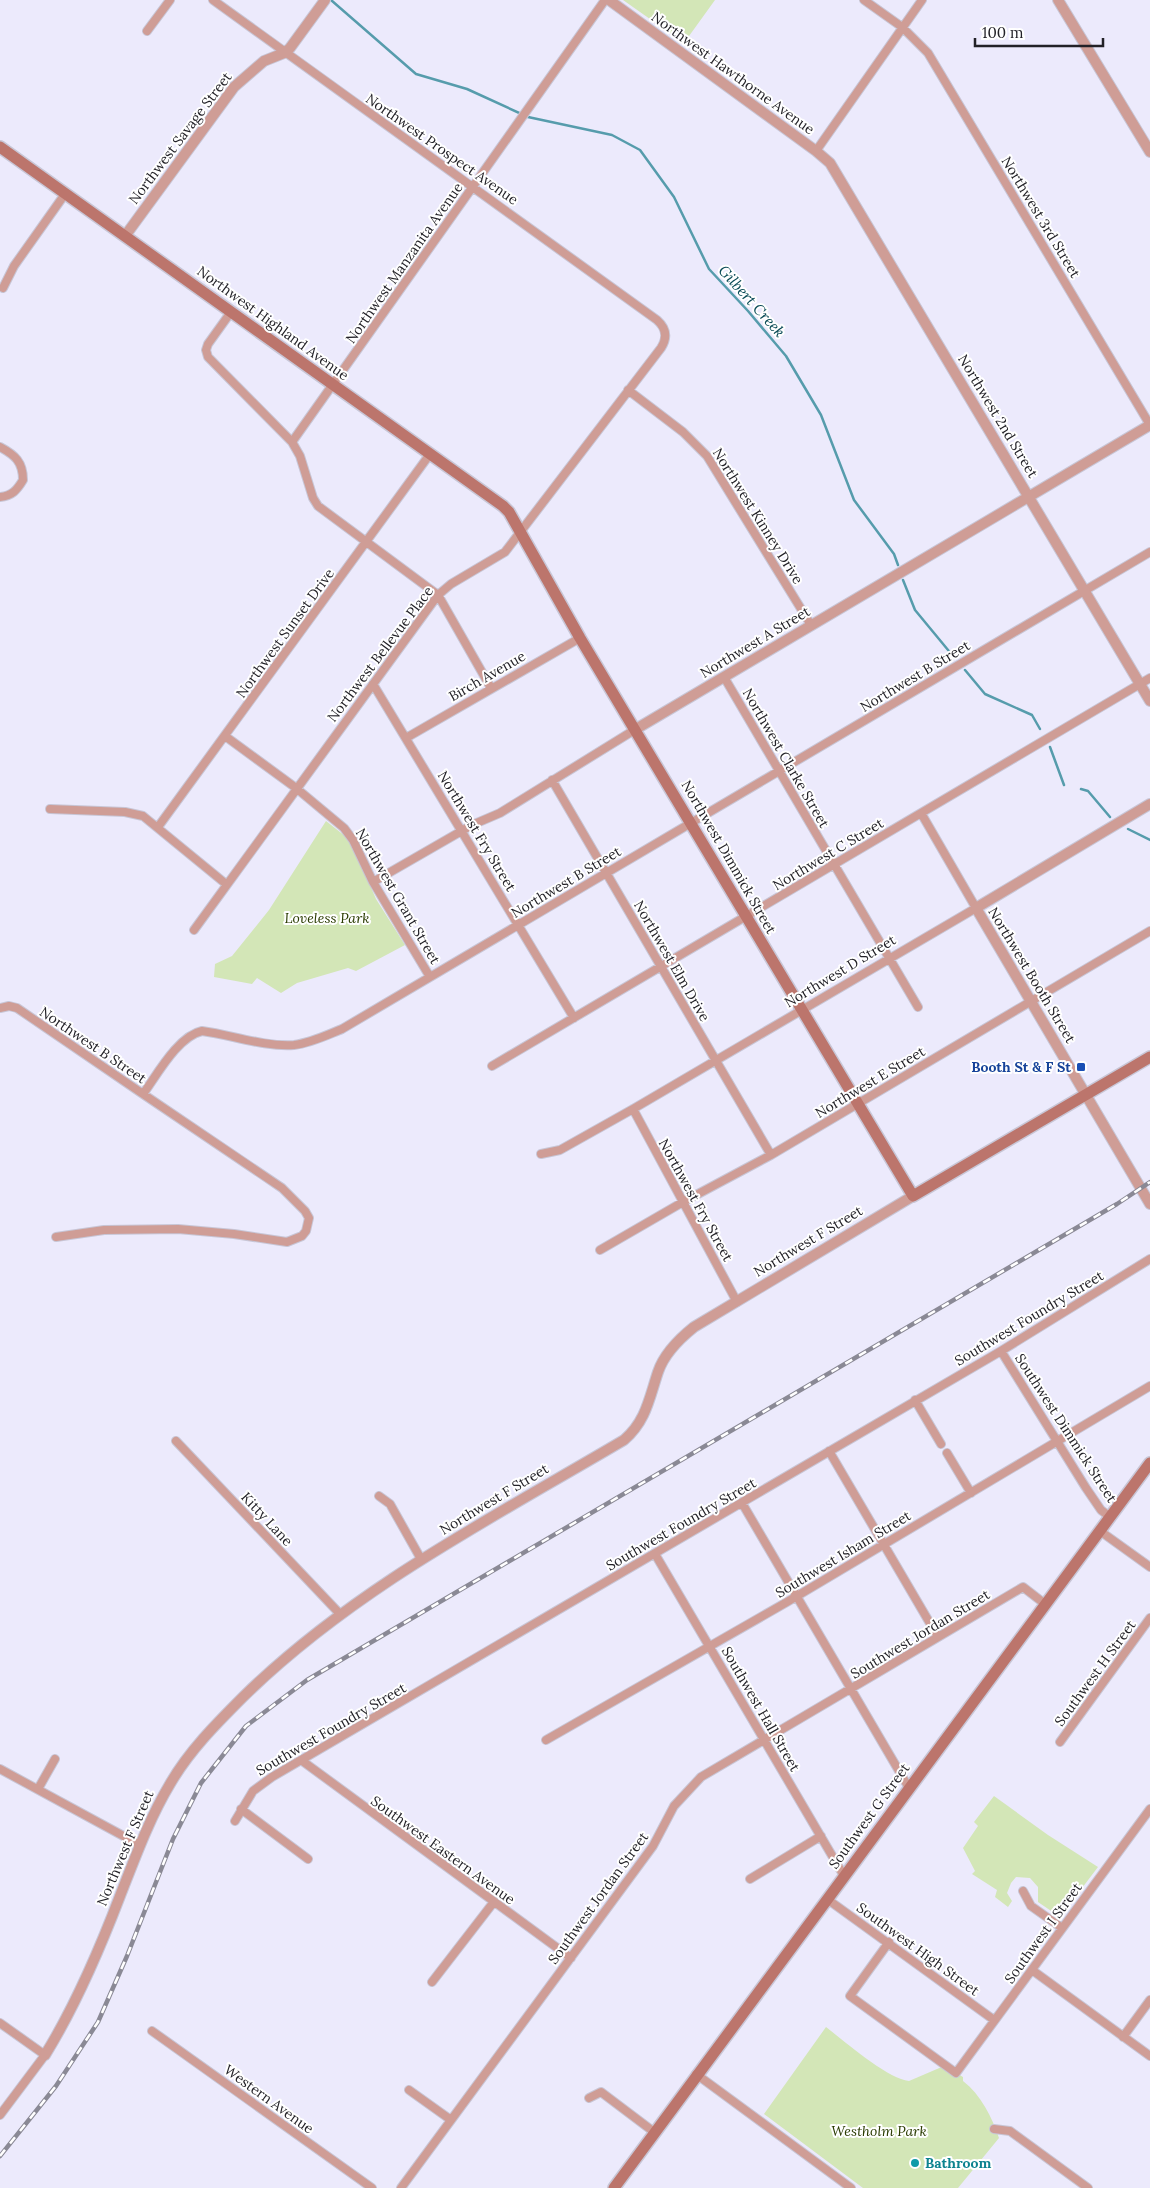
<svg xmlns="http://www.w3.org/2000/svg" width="1150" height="2188" viewBox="0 0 1150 2188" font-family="Lora,serif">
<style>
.green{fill:#d3e6b7}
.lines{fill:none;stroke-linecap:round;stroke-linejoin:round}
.stream{stroke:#569cac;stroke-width:2.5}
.minor-casing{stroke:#c8c6d6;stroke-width:10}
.tertiary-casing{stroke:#c8c6d6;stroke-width:12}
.secondary-casing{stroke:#c8c6d6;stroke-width:14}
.minor{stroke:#cf9d96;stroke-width:8}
.tertiary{stroke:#cf9d96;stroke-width:10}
.secondary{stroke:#bc756c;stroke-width:11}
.rail-casing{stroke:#8a8995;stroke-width:4.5}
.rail{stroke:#fff;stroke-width:2.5;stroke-dasharray:8;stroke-linecap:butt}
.transit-dot{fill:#1a4fb4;stroke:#fff;stroke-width:2}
.culture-dot{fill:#0f9aa8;stroke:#fff;stroke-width:2}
.labels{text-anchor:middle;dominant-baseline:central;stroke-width:4;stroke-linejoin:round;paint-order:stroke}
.street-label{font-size:14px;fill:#222127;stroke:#fff}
.park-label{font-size:14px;font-style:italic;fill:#2a3b00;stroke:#fff}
.transit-label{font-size:14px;font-weight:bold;fill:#164399;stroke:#fff;text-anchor:end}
.culture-label{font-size:14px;font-weight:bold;fill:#0d838f;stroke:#fff;text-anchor:start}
.water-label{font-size:15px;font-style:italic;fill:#094a56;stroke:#fff}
</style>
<rect width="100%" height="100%" fill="#eceafc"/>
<path class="green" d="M623,0H715L684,43Z
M326,821L345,836L355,851L376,899L405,945L356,971L348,968L297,983L281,993L257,978L252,984L214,977L215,964L232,956L269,910Z
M994,1796L1048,1835L1098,1867L1060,1917L1038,1902V1887L1030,1878L1016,1877L1011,1883L1007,1893L1012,1901L1008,1907L995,1897L997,1890L972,1874L975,1871L963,1848L978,1826L974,1822Z
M826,2027C844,2041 888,2079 909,2081L944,2066L963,2077V2081C981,2095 992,2117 999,2138L958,2188H863L764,2114Z"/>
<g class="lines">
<path class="stream" d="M331,0L416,74L467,89L528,117L612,135L640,150L674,197L709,269L748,311L786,356L821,415L854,500L894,554L898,565
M903,580L915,610L953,656
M965,670L985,694L1032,715L1040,729
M1050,747L1064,785
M1081,789L1088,791L1110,817
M1128,829L1150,840"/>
<g class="minor-casing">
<path id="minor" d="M864,0L902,27L928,53L1150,425
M147,31L170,0
M816,151L922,0
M3,288L14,266L65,194
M231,312L208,344L206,350L208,357L292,442L300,456L313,498L318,506L438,595L491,688
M628,390L683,432L707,456L811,625
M292,442L605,0
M0,447C15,455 23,462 23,480C17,490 12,496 0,497
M724,677L918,1007
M373,684L574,1018
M225,736L296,788L344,828L353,840L373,882L430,977
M406,738L580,638
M552,780L771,1155
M50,809L125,812L143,816L226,884
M158,827L430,454
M373,882L472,825L500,813L636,729
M194,930L438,595L451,584L505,552L661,348C668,337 666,328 657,320L213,0
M0,1008L9,1006L17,1008L143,1094C157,1075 178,1036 202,1031C232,1035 264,1047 294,1045C311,1043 327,1035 342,1029L1150,552
M492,1066L1150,678
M633,1109L737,1302
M541,1154L560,1150L633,1109L976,908L921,813
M56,1237L104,1230L178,1229L234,1234L287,1242L302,1236L306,1231L309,1218L305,1211L282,1188L143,1094
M600,1250L683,1202L771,1155L1150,931
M1001,1351L1086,1488L1101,1510L1110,1517
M915,1400L941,1444
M176,1441L340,1614
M829,1451L938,1637
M947,1453L971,1493
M379,1496L390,1504L421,1559
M742,1503L909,1788
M1100,1531L1150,1567
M655,1554L844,1876
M546,1740L787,1602L1150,1386
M1060,1742L1150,1618
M301,1760L571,1958
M0,1769L140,1845
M38,1789L55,1759
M241,1809L308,1859
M235,1821L253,1791L272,1777L1001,1351L1150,1259
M750,1879L821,1836
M1023,1891L1031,1906L1062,1928
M827,1899L994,2020
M889,1942L850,1996L956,2073L1150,1809
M1032,1970L1150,2056
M432,1982L493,1903
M0,2023L45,2055L0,2115
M152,2031L372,2188
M1123,2037L1150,2000
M696,2074L851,2188
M409,2090L451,2120
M589,2098L601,2092L654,2132
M994,2129L1010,2131L1088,2188
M401,2188L653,1846L674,1806L701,1777L1023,1587L1045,1604"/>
</g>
<g class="tertiary-casing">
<path id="tertiary" d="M609,0L816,151L830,163L1150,701
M1058,0L1150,152
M125,236L234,87L264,61L284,53L290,48L325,0
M636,729L1150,425
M1150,804L976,908L1150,1204
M45,2055C76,2005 99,1951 120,1896C135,1858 149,1819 170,1784C189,1751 216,1724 243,1697C353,1589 492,1518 624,1440C646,1421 649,1399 658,1372C664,1354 679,1339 694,1327L913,1196"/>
</g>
<g class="secondary-casing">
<path id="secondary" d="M0,147L503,506L509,512L580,638L913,1196L1150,1057
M614,2188L1150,1463"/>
</g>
<use href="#minor" class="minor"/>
<use href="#tertiary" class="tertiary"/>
<use href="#secondary" class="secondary"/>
<g class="rail-casing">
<path id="rail" d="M0,2156L56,2086L98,2022L127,1956L173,1839L201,1783L246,1726L307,1680L1117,1204L1150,1182"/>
</g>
<use href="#rail" class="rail"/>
</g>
<rect class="transit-dot" x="1076" y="1062" width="10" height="10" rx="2.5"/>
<circle class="culture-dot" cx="915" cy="2163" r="5"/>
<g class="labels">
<g class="street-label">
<text transform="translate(733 73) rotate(36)">Northwest Hawthorne Avenue</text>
<text transform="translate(180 138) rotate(-53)">Northwest Savage Street</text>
<text transform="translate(442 149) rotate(35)">Northwest Prospect Avenue</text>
<text transform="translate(1041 217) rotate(59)">Northwest 3rd Street</text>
<text transform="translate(404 263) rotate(-55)">Northwest Manzanita Avenue</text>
<text transform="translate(273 323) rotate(36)">Northwest Highland Avenue</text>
<text transform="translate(998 416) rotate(59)">Northwest 2nd Street</text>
<text transform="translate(758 516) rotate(58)">Northwest Kinney Drive</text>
<text transform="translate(285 633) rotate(-54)">Northwest Sunset Drive</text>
<text transform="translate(755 642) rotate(-31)">Northwest A Street</text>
<text transform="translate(380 654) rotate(-53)">Northwest Bellevue Place</text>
<text transform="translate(487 676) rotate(-30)">Birch Avenue</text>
<text transform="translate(915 676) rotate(-31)">Northwest B Street</text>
<text transform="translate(786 758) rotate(60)">Northwest Clarke Street</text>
<text transform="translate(477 831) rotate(59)">Northwest Fry Street</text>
<text transform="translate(828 854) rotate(-31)">Northwest C Street</text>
<text transform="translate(729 857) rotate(60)">Northwest Dimmick Street</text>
<text transform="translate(566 882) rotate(-31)">Northwest B Street</text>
<text transform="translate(398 896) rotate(60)">Northwest Grant Street</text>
<text transform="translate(672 961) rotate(60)">Northwest Elm Drive</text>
<text transform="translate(840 971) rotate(-31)">Northwest D Street</text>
<text transform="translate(1032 975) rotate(59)">Northwest Booth Street</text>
<text transform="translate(93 1045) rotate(34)">Northwest B Street</text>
<text transform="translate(870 1082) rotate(-31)">Northwest E Street</text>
<text transform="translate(696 1200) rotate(61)">Northwest Fry Street</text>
<text transform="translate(808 1241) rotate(-31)">Northwest F Street</text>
<text transform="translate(1029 1318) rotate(-31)">Southwest Foundry Street</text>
<text transform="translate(1066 1428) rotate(57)">Southwest Dimmick Street</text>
<text transform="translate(494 1499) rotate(-31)">Northwest F Street</text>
<text transform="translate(267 1519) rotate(47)">Kitty Lane</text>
<text transform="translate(681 1524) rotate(-30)">Southwest Foundry Street</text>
<text transform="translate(843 1554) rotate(-31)">Southwest Isham Street</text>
<text transform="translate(920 1634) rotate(-31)">Southwest Jordan Street</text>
<text transform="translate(1095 1673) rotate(-54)">Southwest H Street</text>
<text transform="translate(761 1709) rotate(60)">Southwest Hall Street</text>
<text transform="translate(331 1729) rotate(-30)">Southwest Foundry Street</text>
<text transform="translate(869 1816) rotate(-54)">Southwest G Street</text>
<text transform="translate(125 1848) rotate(-67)">Northwest F Street</text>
<text transform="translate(443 1850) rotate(36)">Southwest Eastern Avenue</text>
<text transform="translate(598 1898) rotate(-54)">Southwest Jordan Street</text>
<text transform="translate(1043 1933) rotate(-54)">Southwest I Street</text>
<text transform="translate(918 1949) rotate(36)">Southwest High Street</text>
<text transform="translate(269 2099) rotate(36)">Western Avenue</text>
</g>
<g class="park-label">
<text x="327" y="918">Loveless Park</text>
<text x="879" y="2131">Westholm Park</text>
</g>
<g class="transit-label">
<text x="1071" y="1067">Booth St &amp; F St</text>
</g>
<g class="culture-label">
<text x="925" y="2163">Bathroom</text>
</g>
<g class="water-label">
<text transform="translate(752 301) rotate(48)">Gilbert Creek</text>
</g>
</g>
<path d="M975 38v8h128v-8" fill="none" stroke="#222127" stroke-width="2.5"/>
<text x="982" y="38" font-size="15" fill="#222127" stroke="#ffffff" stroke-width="4" paint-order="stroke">100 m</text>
</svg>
